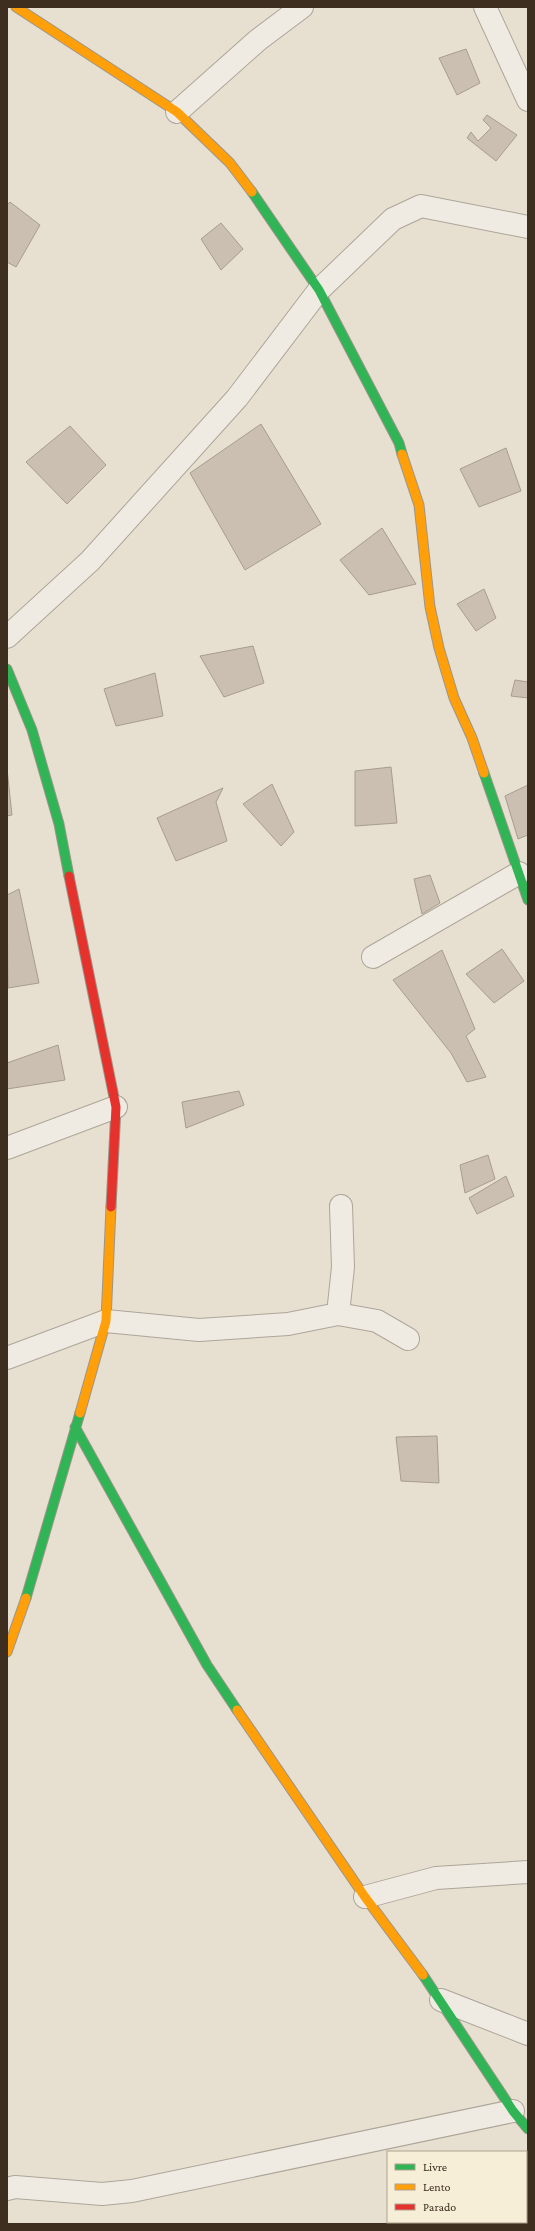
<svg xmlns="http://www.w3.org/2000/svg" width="535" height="2231" viewBox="0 0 535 2231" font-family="'Crimson Pro',serif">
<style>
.building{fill:#cbbfb2;stroke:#a89c90}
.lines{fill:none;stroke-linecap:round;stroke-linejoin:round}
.street-casing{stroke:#ada599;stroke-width:24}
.fast-casing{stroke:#9c958a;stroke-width:11}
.slow-casing{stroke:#9c958a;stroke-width:11}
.jam-casing{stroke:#9c958a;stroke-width:11}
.street{stroke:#efebe3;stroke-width:22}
.fast{stroke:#30b455;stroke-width:9}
.slow{stroke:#ff9f0a;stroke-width:9}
.jam{stroke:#e5322d;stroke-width:9}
</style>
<rect width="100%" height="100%" fill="#e7e0d1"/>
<path class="building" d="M466,49L480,83L457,95L439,58Z
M487,115L517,135L496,161L467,138L471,132L478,141L491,128L483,120Z
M10,202L40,225L16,267L7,262V205Z
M221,223L243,249L221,270L201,239Z
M261,424L321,524L245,570L190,473Z
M70,426L106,465L67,504L26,462Z
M506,448L521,491L479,507L460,469Z
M382,528L416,584L369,595L340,560Z
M484,589L496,618L476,631L457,604Z
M253,646L264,683L224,697L200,656Z
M155,673L163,716L116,726L104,689Z
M515,680L528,682V698L511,696Z
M391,767L397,823L355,826V771Z
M7,769L12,815L7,816Z
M272,784L294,832L281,846L243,804Z
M528,785V835L518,839L505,796Z
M223,788L216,802L227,841L176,861L157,818Z
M430,875L440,903L422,914L414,879Z
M19,889L39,983L8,988L7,895Z
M502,949L524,981L494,1003L466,974Z
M442,950L475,1029L466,1036L486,1077L467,1082L451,1053L393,980Z
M58,1045L65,1080L7,1089V1063Z
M239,1091L244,1105L186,1128L182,1102Z
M488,1155L495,1179L465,1193L460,1165Z
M506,1176L514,1196L477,1214L469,1198Z
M437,1436L439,1483L401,1481L396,1437Z"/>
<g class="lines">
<g class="street-casing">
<path id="street" d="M485,7L528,100
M177,112L258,40L302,7
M7,637L90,561L237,398L319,290L393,219L421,206L528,227
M373,957L519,873
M7,1148L116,1107
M338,1314L343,1267L341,1206
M7,1358L106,1321L199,1330L288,1324L338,1314L377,1321L408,1339
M365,1897L436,1878L528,1872
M441,2000L528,2034
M7,2189L15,2187L102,2194L132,2191L513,2111
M415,2222V2224"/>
</g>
<g class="fast-casing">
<path id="fast" d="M252,192L319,290L399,443L402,454
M7,669L32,730L59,824L69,876
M484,773L528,900
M75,1427L207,1665L237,1710
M26,1598L80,1413
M423,1975L513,2111L528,2129"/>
</g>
<g class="slow-casing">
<path id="slow" d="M16,7L177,112L230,163L252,192
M402,454L419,505L430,607L439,648L454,698L472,738L484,773
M80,1413L106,1321L111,1207
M7,1652L26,1598
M237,1710L365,1897L423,1975"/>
</g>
<g class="jam-casing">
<path id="jam" d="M69,876L116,1107L111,1207"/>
</g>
<use href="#street" class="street"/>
<use href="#fast" class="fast"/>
<use href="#slow" class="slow"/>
<use href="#jam" class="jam"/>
</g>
<rect width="535" height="2231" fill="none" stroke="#3d2e20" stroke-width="16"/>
<rect x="387" y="2151" width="140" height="72" fill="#f7eed8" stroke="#ada18e"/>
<rect x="395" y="2164" width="20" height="6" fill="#30b455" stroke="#ada18e"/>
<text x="423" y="2171" font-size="12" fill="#3d2e20">Livre</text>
<rect x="395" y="2184" width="20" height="6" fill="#ff9f0a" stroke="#ada18e"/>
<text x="423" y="2191" font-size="12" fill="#3d2e20">Lento</text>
<rect x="395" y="2204" width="20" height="6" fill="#e5322d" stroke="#ada18e"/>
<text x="423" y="2211" font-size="12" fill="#3d2e20">Parado</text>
</svg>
